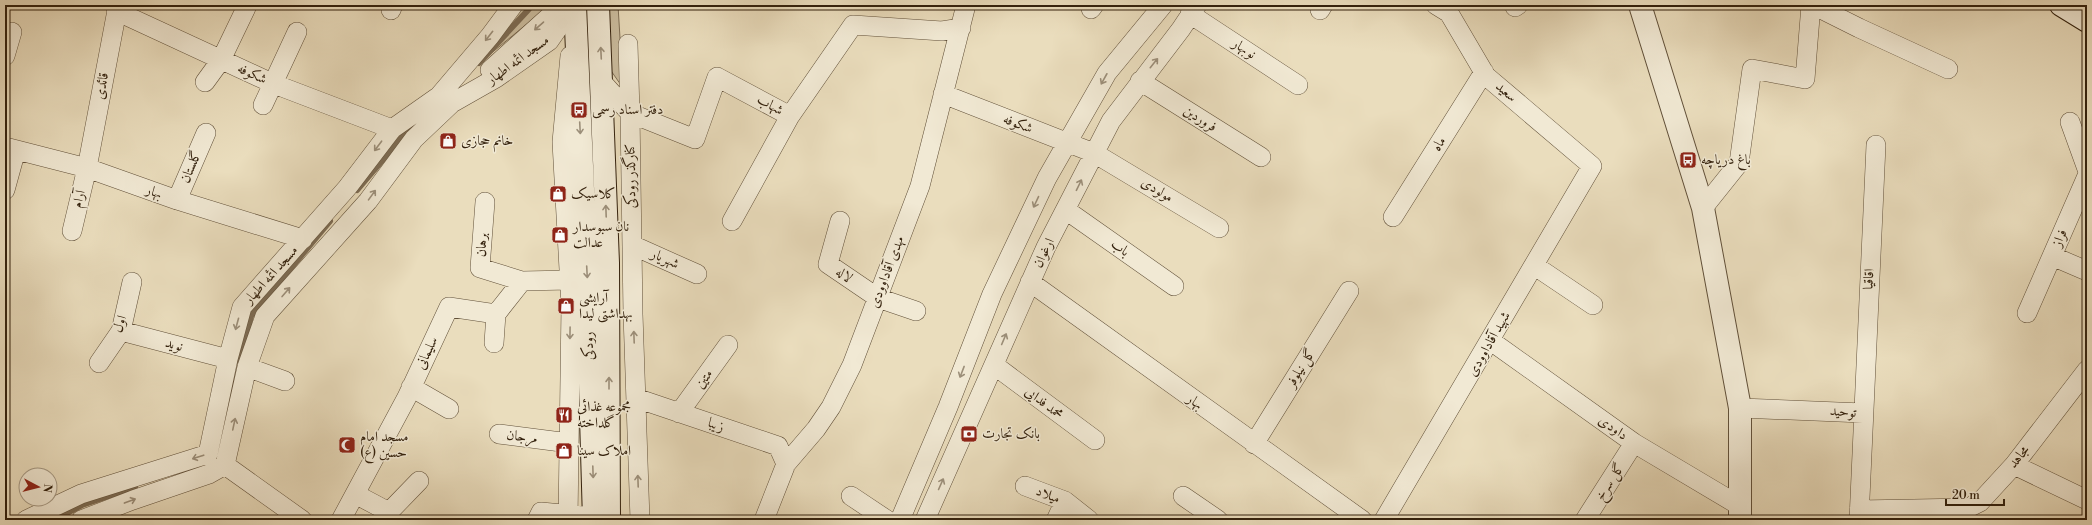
<svg xmlns="http://www.w3.org/2000/svg" width="2092" height="525" viewBox="0 0 2092 525" font-family="'Libre Bodoni',Amiri,serif">
<style>
.green{fill:#cbbd9f;stroke:#7f6f56}
.lines{fill:none;stroke-linecap:round;stroke-linejoin:round}
.stream{stroke:#7c6b53;stroke-width:6}
.minor-casing{stroke:#615039;stroke-width:20}
.tertiary-casing{stroke:#615039;stroke-width:24}
.secondary-casing{stroke:#33210d;stroke-width:24}
.minor{stroke:#f1e9d4;stroke-width:19}
.tertiary{stroke:#f1e9d4;stroke-width:22}
.secondary{stroke:#f1e9d4;stroke-width:22}
.oneway{stroke:#9c8f7a}
.labels{text-anchor:middle;dominant-baseline:central;stroke-width:3;stroke-linejoin:round;paint-order:stroke}
.street-label{font-size:14px;fill:#33210d;stroke:#f1e9d4}
.poi-label{font-size:14px;fill:#33210d;stroke:#f1e9d4;text-anchor:start}
</style>
<rect width="100%" height="100%" fill="#eaddbd"/>
<filter id="stains"><feTurbulence type="fractalNoise" baseFrequency=".005" numOctaves="4"/><feColorMatrix values="0 0 0 0 .2 0 0 0 0 .09 0 0 0 0 .02 0 0 0 .5 -.17"/></filter>
<radialGradient id="worn" r=".72"><stop offset=".6" stop-color="#630" stop-opacity="0"/><stop offset="1" stop-color="#630" stop-opacity=".3"/></radialGradient>
<path class="green" d="M516,5H550L461,78Z
M603,5H618L623,88L607,65Z"/>
<g class="lines">
<path class="stream" d="M479,63L529,9V5
M357,190L403,136L412,129
M240,362L251,316L330,221
M218,453L223,429
M54,520L82,505L135,487"/>
<g class="minor-casing">
<path id="minor" d="M1813,5L1859,28L1948,69
M1515,7L1518,5
M1091,9L1094,5
M391,10L393,5
M1320,10L1323,5
M116,11L274,84L392,129
M1190,14L1298,85
M628,44L630,113L695,139L717,77L790,116L853,25L942,31L961,28
M5,56L12,32
M490,70L550,16L570,6
M1140,81L1261,157
M205,82L221,60L246,8
M602,82L630,113L633,314L640,520
M943,94L1094,153L1219,228
M263,105L297,32
M2070,122L2087,169
M5,147L87,168L177,200L303,239
M5,190L16,150
M177,200L206,133
M485,202L480,268L522,281
M1703,208L1739,163L1752,69L1805,79L1811,5
M1066,210L1174,286
M1393,217L1484,72
M732,221L790,116
M840,221L828,264L878,298L916,311
M72,231L87,168L118,5
M632,245L697,274
M2052,256L2087,176
M1535,266L1593,305
M1030,282L1362,520
M2027,313L2052,256L2087,271
M121,331L228,359
M1491,341L1634,443L1740,506
M494,343L496,314
M99,363L121,331L132,282
M994,365L1095,440
M247,367L285,381
M411,387L449,409
M636,398L778,446L786,464
M1740,408L1863,413
M679,413L728,345
M499,434L569,443
M1254,444L1349,291
M225,465L302,520
M2014,465L2087,500
M1025,486L1065,501L1089,520
M355,494L389,512
M851,496L887,520
M1183,496L1218,520
M1859,510L1968,508L1980,502L2014,465L2087,370
M26,520L81,494L208,454L228,359L242,307L347,188L392,129L439,96L490,36L513,5
M81,520L133,500L209,474L225,465L247,367L265,316L368,201L414,139L452,103L496,78L549,41L574,5
M341,520L407,397L449,307L496,314L522,281L569,280
M388,520L389,512L419,481
M537,520L541,512L594,517
M568,520L571,306L562,142L570,56
M764,520L786,464L816,429L831,407L852,365L920,186L966,5
M900,520L948,407L992,294L1047,178L1107,73L1163,5
M925,520L1046,247L1111,121L1181,29L1197,5
M1056,520L1065,501
M1384,520L1592,166L1486,76L1449,13L1436,5
M1585,520L1634,443
M1859,520L1876,145"/>
</g>
<g class="tertiary-casing">
<path id="tertiary" d="M1640,5L1703,208L1740,408V520"/>
</g>
<g class="secondary-casing">
<path id="secondary" d="M575,5L587,280L594,520
M598,5L608,263L609,520
M2061,5L2087,21"/>
</g>
<use href="#minor" class="minor"/>
<use href="#tertiary" class="tertiary"/>
<use href="#secondary" class="secondary"/>
</g>
<defs><path id="oneway-shaft" d="M-6 0H5M1.5-3L5.5 0L1.5 3" fill="none" stroke-width="1.6" stroke-linecap="round" stroke-linejoin="round"/></defs>
<g class="oneway">
<use href="#oneway-shaft" transform="translate(539 26) rotate(139)"/>
<use href="#oneway-shaft" transform="translate(489 36) rotate(128)"/>
<use href="#oneway-shaft" transform="translate(601 53) rotate(-93)"/>
<use href="#oneway-shaft" transform="translate(1154 63) rotate(-51)"/>
<use href="#oneway-shaft" transform="translate(1104 79) rotate(119)"/>
<use href="#oneway-shaft" transform="translate(580 128) rotate(87)"/>
<use href="#oneway-shaft" transform="translate(378 146) rotate(127)"/>
<use href="#oneway-shaft" transform="translate(1079 185) rotate(-64)"/>
<use href="#oneway-shaft" transform="translate(372 195) rotate(-54)"/>
<use href="#oneway-shaft" transform="translate(1036 202) rotate(115)"/>
<use href="#oneway-shaft" transform="translate(606 211) rotate(-92)"/>
<use href="#oneway-shaft" transform="translate(587 272) rotate(87)"/>
<use href="#oneway-shaft" transform="translate(286 292) rotate(-49)"/>
<use href="#oneway-shaft" transform="translate(237 324) rotate(105)"/>
<use href="#oneway-shaft" transform="translate(570 333) rotate(91)"/>
<use href="#oneway-shaft" transform="translate(634 337) rotate(-92)"/>
<use href="#oneway-shaft" transform="translate(1004 339) rotate(-67)"/>
<use href="#oneway-shaft" transform="translate(962 372) rotate(111)"/>
<use href="#oneway-shaft" transform="translate(609 383) rotate(-90)"/>
<use href="#oneway-shaft" transform="translate(234 424) rotate(-78)"/>
<use href="#oneway-shaft" transform="translate(198 457) rotate(162)"/>
<use href="#oneway-shaft" transform="translate(593 472) rotate(88)"/>
<use href="#oneway-shaft" transform="translate(638 481) rotate(-92)"/>
<use href="#oneway-shaft" transform="translate(941 484) rotate(-66)"/>
<use href="#oneway-shaft" transform="translate(130 501) rotate(-20)"/>
</g>
<defs>
<g id="bus-square" transform="scale(0.9)"><rect x="-9" y="-9" width="18" height="18" rx="4" fill="#8f2418" stroke="#f1e9d4"/><path d="M-5-6H5V4H4V6H2V4H-2V6H-4V4H-5ZM-3.5-4V0h7V-4ZM-3.5 1.2v1.5H-2V1.2ZM2 1.2v1.5H3.5V1.2Z" fill="#fff"/></g>
<g id="shop-square" transform="scale(0.9)"><rect x="-9" y="-9" width="18" height="18" rx="4" fill="#8f2418" stroke="#f1e9d4"/><path d="M-5-2.5h2.3a2.7 3.5 0 0 1 5.4 0H5L5.5 6h-11ZM-1.5-2.5h3a1.5 2.3 0 0 0-3 0Z" fill="#fff"/></g>
<g id="restaurant-square" transform="scale(0.9)"><rect x="-9" y="-9" width="18" height="18" rx="4" fill="#8f2418" stroke="#f1e9d4"/><path d="M-5-6h1v4h1v-4h1v4h1v-4h1v5L-1.5 .5V6h-2V.5L-5-1ZM5-6V6H3V1.5H1.5Q1.5-4 5-6Z" fill="#fff"/></g>
<g id="bank-square" transform="scale(0.9)"><rect x="-9" y="-9" width="18" height="18" rx="4" fill="#8f2418" stroke="#f1e9d4"/><path d="M-6-4H6V4H-6ZM0-2.3a2.3 2.3 0 1 0 0 4.6a2.3 2.3 0 1 0 0-4.6Z" fill="#fff"/></g>
<g id="mosque-square" transform="scale(0.9)"><rect x="-9" y="-9" width="18" height="18" rx="4" fill="#8f2418" stroke="#f1e9d4"/><path d="M3.5-4.9A6 6 0 1 0 3.5 4.9A5 5 0 1 1 3.5-4.9Z" fill="#fff"/></g>
</defs>
<g fill-rule="evenodd">
<use href="#bus-square" x="579" y="110"/>
<use href="#shop-square" x="448" y="141"/>
<use href="#bus-square" x="1688" y="160"/>
<use href="#shop-square" x="558" y="194"/>
<use href="#shop-square" x="560" y="235"/>
<use href="#shop-square" x="566" y="306"/>
<use href="#restaurant-square" x="564" y="415"/>
<use href="#bank-square" x="969" y="434"/>
<use href="#mosque-square" x="347" y="445"/>
<use href="#shop-square" x="564" y="451"/>
</g>
<g class="labels">
<g class="street-label">
<text transform="translate(1244 49) rotate(33)">نوبهار</text>
<text transform="translate(518 60) rotate(-36)">مسجد ائمه اطهار</text>
<text transform="translate(252 74) rotate(25)">شکوفه</text>
<text transform="translate(102 86) rotate(-80)">قائدی</text>
<text transform="translate(1506 92) rotate(41)">سعید</text>
<text transform="translate(770 105) rotate(28)">شهاب</text>
<text transform="translate(1200 119) rotate(32)">فروردین</text>
<text transform="translate(1018 124) rotate(21)">شکوفه</text>
<text transform="translate(1439 144) rotate(-58)">ماه</text>
<text transform="translate(191 167) rotate(-67)">گلستان</text>
<text transform="translate(631 176) rotate(-91)">کنارگذر رودکی</text>
<text transform="translate(1157 190) rotate(31)">مولودی</text>
<text transform="translate(154 192) rotate(20)">بهار</text>
<text transform="translate(79 199) rotate(-76)">آرام</text>
<text transform="translate(2060 238) rotate(-66)">فراز</text>
<text transform="translate(482 245) rotate(-86)">برهان</text>
<text transform="translate(1120 248) rotate(35)">باب</text>
<text transform="translate(1044 253) rotate(-64)">ارغوان</text>
<text transform="translate(665 259) rotate(24)">شهریار</text>
<text transform="translate(887 272) rotate(-69)">مهدی آقاداوودی</text>
<text transform="translate(271 275) rotate(-48)">مسجد ائمه اطهار</text>
<text transform="translate(844 275) rotate(35)">لاله</text>
<text transform="translate(1869 279) rotate(-87)">اقاقیا</text>
<text transform="translate(120 324) rotate(-71)">اول</text>
<text transform="translate(1489 344) rotate(-60)">شهید آقاداوودی</text>
<text transform="translate(174 345) rotate(15)">نوید</text>
<text transform="translate(589 346) rotate(-92)">رودکی</text>
<text transform="translate(427 353) rotate(-65)">سلیمانی</text>
<text transform="translate(1301 368) rotate(-58)">گل نیلوفر</text>
<text transform="translate(704 379) rotate(-54)">متین</text>
<text transform="translate(1195 402) rotate(36)">بهار</text>
<text transform="translate(1044 403) rotate(37)">محمد فدایی</text>
<text transform="translate(1843 412) rotate(4)">توحید</text>
<text transform="translate(716 425) rotate(19)">زیبا</text>
<text transform="translate(1613 428) rotate(35)">داودی</text>
<text transform="translate(522 437) rotate(7)">مرجان</text>
<text transform="translate(2019 457) rotate(-51)">مجاهد</text>
<text transform="translate(1610 482) rotate(-57)">گل سرخ</text>
<text transform="translate(1048 495) rotate(21)">میلاد</text>
</g>
<g class="poi-label">
<text x="592" y="110">دفتر اسناد رسمی</text>
<text x="461" y="141">خانم حجازی</text>
<text x="1701" y="160">باغ دریاچه</text>
<text x="571" y="194">کلاسیک</text>
<text x="573" y="227">نان سبوسدار<tspan x="573" dy="16">عدالت</tspan></text>
<text x="579" y="298">آرایشی<tspan x="579" dy="16">بهداشتی لیدا</tspan></text>
<text x="577" y="407">مجموعه غذائی<tspan x="577" dy="16">گلداخته</tspan></text>
<text x="982" y="434">بانک تجارت</text>
<text x="360" y="437">مسجد امام<tspan x="360" dy="16">حسین (ع)</tspan></text>
<text x="577" y="451">املاک سینا</text>
</g>
</g>
<rect width="2092" height="525" fill="none" stroke="#eaddbd" stroke-width="20"/>
<rect x="6" y="6" width="2080" height="513" fill="none" stroke="#33210d" stroke-width="2"/>
<rect x="10" y="10" width="2072" height="505" fill="none" stroke="#33210d"/>
<g transform="translate(38 487) rotate(97)"><circle r="19" fill="#f1e9d4" stroke="#a59984"/>
<path d="M0-3L7 15L0 10L-7 15Z" fill="#8f2418"/>
<text y="-6" font-size="11" font-weight="bold" text-anchor="middle" fill="#33210d">N</text>
</g>
<path d="M1946 499v6h58v-6" fill="none" stroke="#33210d" stroke-width="2"/>
<text x="1952" y="499" font-size="12" fill="#33210d" stroke="#f1e9d4" stroke-width="3" paint-order="stroke">20 m</text>
<rect width="100%" height="100%" filter="url(#stains)"/>
<rect width="100%" height="100%" fill="url(#worn)"/>
</svg>
